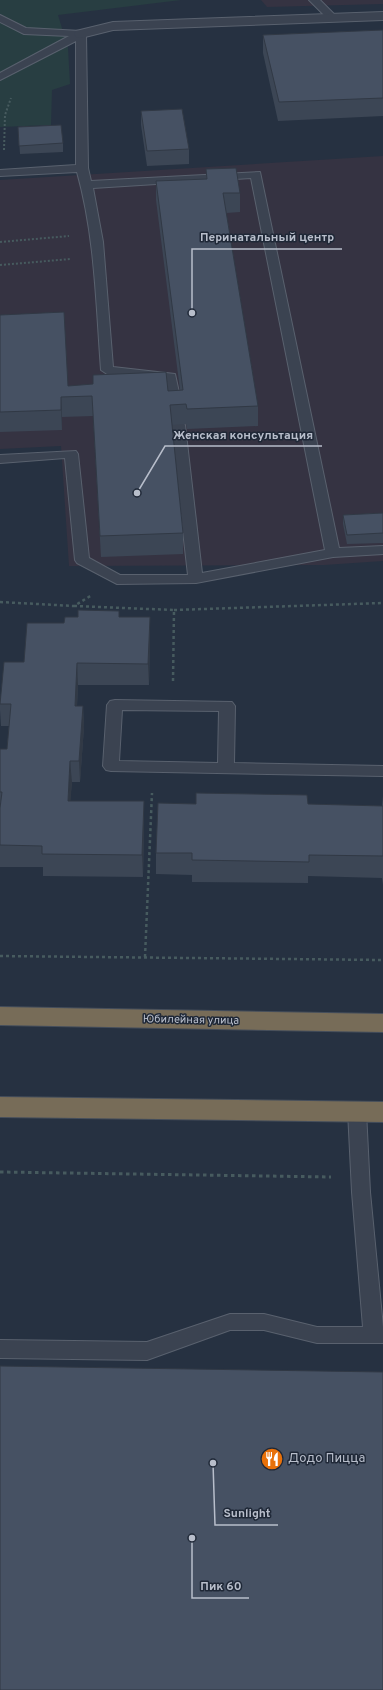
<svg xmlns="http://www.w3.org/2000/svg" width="383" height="1690" viewBox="0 0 383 1690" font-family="Overpass,sans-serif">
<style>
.medical{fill:#353342}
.green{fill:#283e42}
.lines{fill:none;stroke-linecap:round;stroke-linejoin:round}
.lane-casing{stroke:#59616e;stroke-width:2}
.street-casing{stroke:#59616e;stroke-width:2}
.highway-casing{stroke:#454e5b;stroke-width:2}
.path-far2{stroke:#475b5f;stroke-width:2;stroke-dasharray:2 2;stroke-linecap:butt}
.path-far1{stroke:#475b5f;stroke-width:2.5;stroke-dasharray:3 3;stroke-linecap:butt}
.path{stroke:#475b5f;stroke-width:3;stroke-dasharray:3.5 3.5;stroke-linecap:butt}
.lane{fill:#3b4351;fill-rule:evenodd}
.street{fill:#3b4351;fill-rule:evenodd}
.highway{fill:#776c58;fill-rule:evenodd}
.wall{fill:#3c4655}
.shaded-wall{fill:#313945}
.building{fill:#465163;stroke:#313945}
.labels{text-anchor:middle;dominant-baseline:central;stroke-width:3;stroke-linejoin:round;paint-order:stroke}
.street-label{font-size:11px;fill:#b8becb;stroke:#1f2837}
.near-poi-label{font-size:13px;fill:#b8becb;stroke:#1f2837;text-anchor:start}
.leader{fill:none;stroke:#b8becb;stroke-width:1.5}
.callout-dot{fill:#b8becb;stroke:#1f2837;stroke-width:1.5}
.callout-label{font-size:12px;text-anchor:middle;font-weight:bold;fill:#b8becb;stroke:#1f2837;stroke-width:3;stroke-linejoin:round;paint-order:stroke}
</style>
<rect width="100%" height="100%" fill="#263141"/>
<path class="medical" d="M261,0H383V4L267,7Z
M383,156V561L324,565L69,566L61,446L0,449V180Z"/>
<path class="green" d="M0,0H181L58,15L68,48L70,84L52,90L51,125L0,127Z"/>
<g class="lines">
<g class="lane-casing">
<path id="lane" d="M309,0H320L338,18L333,21L329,20Z
M0,15L26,28L81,31L86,34L88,168L91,181L260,172L339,548L383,546V554L333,557L196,583L117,584L77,563L75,560L65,458L0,463V455L76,451L78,454L89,558L120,575H188L171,425L178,421L183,422L185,425L202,573L325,550L251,178L93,188L103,242L113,367L175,374L183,411L182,414H172L165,380L107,374L101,370C96,303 95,236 77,172L0,176V170L76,165V41L0,80V73L69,36L24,34L0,22Z
M115,700L232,702L235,706L234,763L383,766V776L111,771L106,770L103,766L107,705L110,701ZM122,710L219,711L218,763L119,761Z
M357,1104L363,1106L366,1111L370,1192L383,1327V1343H317L264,1330H230L147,1360L0,1358V1340L147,1342L230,1314H264L317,1327H363L352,1192L348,1111L351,1106Z"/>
</g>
<g class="street-casing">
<path id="street" d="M383,12V20L113,30L81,38L76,37L74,34L76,31L113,22Z"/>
</g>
<g class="highway-casing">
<path id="highway" d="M0,1007L383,1014V1032L0,1025Z
M0,1097L383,1102V1122L0,1117Z"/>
</g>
<path class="path-far2" d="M4,150L5,115L11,98
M0,242L69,236
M0,265L71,259"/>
<path class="path-far1" d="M0,602L74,606L92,595
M74,606L174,610L173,681
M174,610L383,603
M0,956L383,960
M145,957L152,793"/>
<path class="path" d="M0,1172L331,1177"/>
<use href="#lane" class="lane"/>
<use href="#street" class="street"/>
<use href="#highway" class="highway"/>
</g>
<path class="wall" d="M383,30V116L278,121L263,53V35Z
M141,111L189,149V164L147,166L141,125Z
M18,127L63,143V152L20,154Z
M206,169L240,193V212L226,213L258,406V426L187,429L186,424L172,425L183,533V554L101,557L93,416L62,417V430L0,432V315L68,386L168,391L180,390L156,200V181L206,179Z
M383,513V543L347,544L343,524V515Z
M119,617H150V639L149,685H78L77,706H83L84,727L80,782H72L70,801H144V823L143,877L43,876V867H0V749H7L9,726H1L0,710V699L24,662L64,623Z
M383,796V885L382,878L308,876V883L192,882V875L156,874V853L196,804L382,806Z"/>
<path class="shaded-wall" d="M61,397L62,417V430L61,410Z
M150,617V639L149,685L148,664Z
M77,663L78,685L76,727L75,706Z
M83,706L84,727L80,782L79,761Z
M70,761L72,782L69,822L68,801Z
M144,801V823L143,877L142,855Z"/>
<path class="building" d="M383,30V98L279,102L263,35Z
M182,109L189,149L147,151L141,111Z
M61,125L63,143L19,146L18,127Z
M236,168L240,193H223L258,406L187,409L186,404L170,405L183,533L100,536L92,396L61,397V410L0,412V315L64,312L68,386L93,384V375L166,372L168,391L183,390L156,181L207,179L206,169Z
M383,513V533L347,535L343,515Z
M78,610L119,611V617H150L148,664L77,663L75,706H83L79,761H70L68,801H144L142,855L42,854V846L0,845V808L2,792H0V749H7L11,704H0L4,662H24L27,623H64L65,617H78Z
M196,793L307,795L308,804L383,806V856L309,855V862L192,860V853H156L158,803L196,804Z
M0,1366L383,1372V1690H0Z"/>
<defs>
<g id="restaurant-disc" transform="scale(1.15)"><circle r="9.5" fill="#e8710a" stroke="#1f2837"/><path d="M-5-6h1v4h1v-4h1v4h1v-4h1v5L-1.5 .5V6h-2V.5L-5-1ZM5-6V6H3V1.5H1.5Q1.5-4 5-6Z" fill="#fff"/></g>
</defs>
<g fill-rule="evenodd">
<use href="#restaurant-disc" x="272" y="1459"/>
</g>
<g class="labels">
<g class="street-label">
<text transform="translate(191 1020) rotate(1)">Юбилейная улица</text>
</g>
<g class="near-poi-label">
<text x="288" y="1459">Додо Пицца</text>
</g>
</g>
<path class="leader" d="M192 313L192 249H342M137 493L165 446H322M213 1463L215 1525H278M192 1538L192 1598H249"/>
<g class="callout-dot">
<circle cx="192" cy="313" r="4"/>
<circle cx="137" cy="493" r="4"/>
<circle cx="213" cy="1463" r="4"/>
<circle cx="192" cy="1538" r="4"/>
</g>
<g class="callout-label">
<text x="267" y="241">Перинатальный центр</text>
<text x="243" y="439">Женская консультация</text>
<text x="247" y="1517">Sunlight</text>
<text x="221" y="1590">Пик 60</text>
</g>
</svg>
